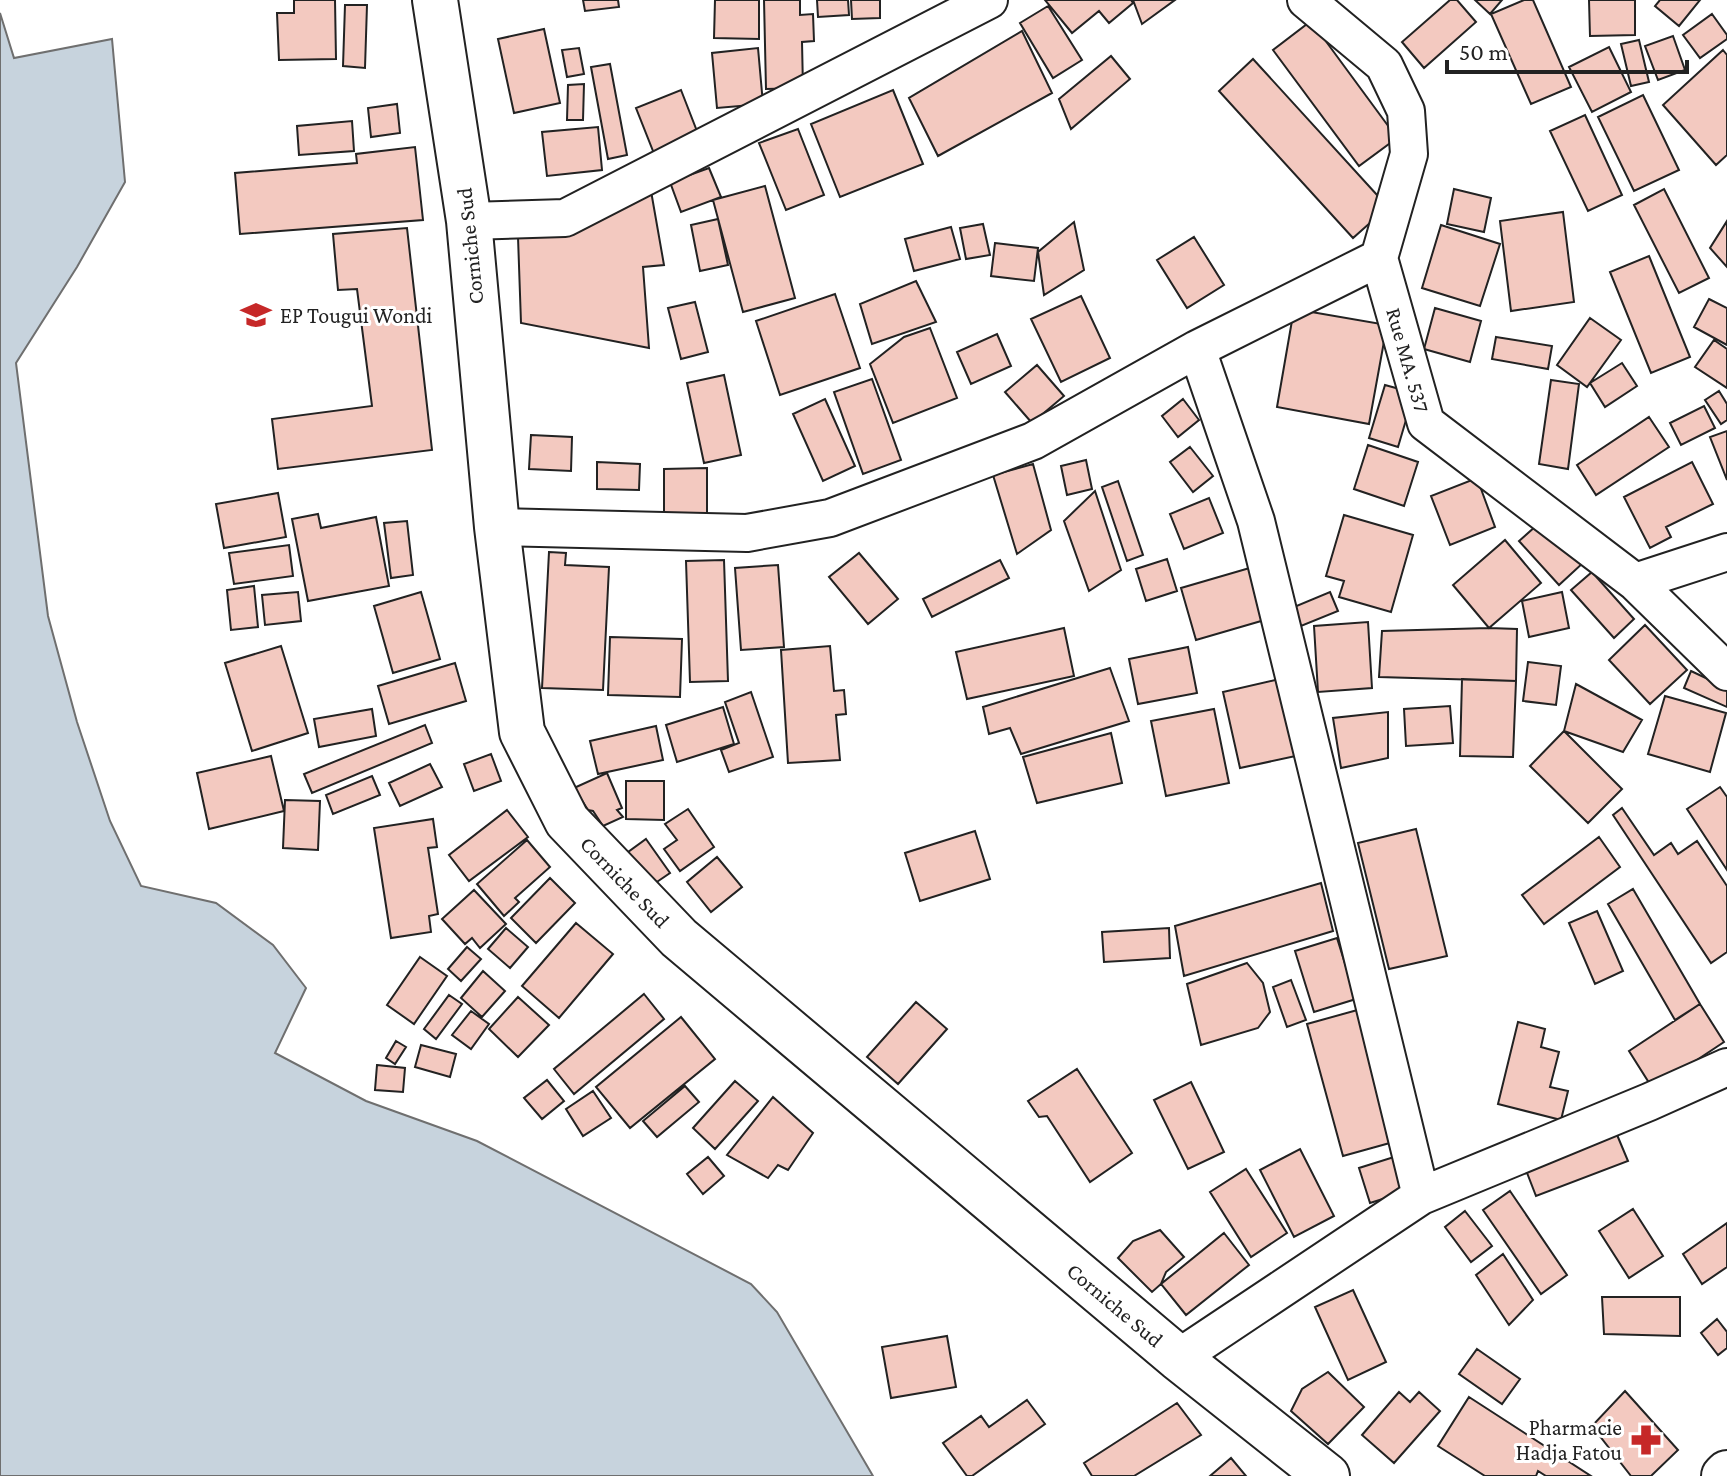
<svg xmlns="http://www.w3.org/2000/svg" width="1727" height="1476" viewBox="0 0 1727 1476" font-family="'Crimson Pro',serif">
<style>
.water{fill:#c7d3dd;stroke:#6f6f6f;stroke-width:2}
.building{fill:#f3c9c0;stroke:#222;stroke-width:2}
.lines{fill:none;stroke-linecap:round;stroke-linejoin:round}
.minor-casing{stroke:#222;stroke-width:40}
.major-casing{stroke:#222;stroke-width:48}
.minor{stroke:#fff;stroke-width:36}
.major{stroke:#fff;stroke-width:44}
.labels{text-anchor:middle;dominant-baseline:central;stroke-width:6;stroke-linejoin:round;paint-order:stroke}
.street-label{font-size:22px;fill:#222;stroke:#fff}
.poi-label{font-size:22px;fill:#222;stroke:#fff;text-anchor:start}
</style>
<rect width="100%" height="100%" fill="#fff"/>
<path class="water" d="M0,13L14,58L112,39L125,182L77,267L16,363L48,616L77,722L110,821L141,886L216,903L273,945L306,988L275,1053L366,1101L477,1141L751,1284L777,1312L873,1476H0Z"/>
<path class="building" d="M294,0H335L336,59L279,60L277,13H294Z
M583,0H618L619,7L585,11Z
M715,0H759V39L714,38Z
M764,0H800V15L813,14L814,41L802,42L803,88L766,89Z
M817,0H848L849,15L818,17Z
M851,0H880V18L852,19Z
M1045,0H1131L1133,3L1109,23L1099,11L1072,33Z
M1133,0H1175L1142,24Z
M1450,0H1457L1476,22L1424,68L1402,42Z
M1475,0H1502L1490,14Z
M1524,0H1533L1571,87L1531,104L1491,14Z
M1589,0H1635V35L1590,36Z
M1660,0H1700L1679,26L1655,6Z
M345,5H367L365,68L343,66Z
M1048,6L1082,60L1053,78L1020,23Z
M1712,14L1727,35V39L1700,58L1683,35Z
M1311,21L1397,138L1359,166L1273,50Z
M544,29L560,103L514,113L498,39Z
M1022,31L1052,93L938,156L909,98Z
M1673,36L1685,70L1658,80L1645,46Z
M1639,40L1649,82L1631,86L1621,44Z
M1609,47L1631,92L1592,112L1569,67Z
M579,48L584,74L567,77L562,50Z
M758,48L763,104L717,108L712,53Z
M1723,50L1727,55V155L1716,165L1663,105Z
M1111,56L1130,79L1071,129L1059,99Z
M1253,59L1388,207L1353,238L1219,91Z
M610,64L627,155L608,159L591,67Z
M584,84L583,120H567L568,85Z
M681,90L700,139L655,156L636,108Z
M893,90L923,164L840,197L811,124Z
M1643,95L1679,170L1634,191L1598,117Z
M397,104L400,133L371,137L368,108Z
M1585,115L1622,195L1588,211L1550,131Z
M352,121L354,151L299,155L297,126Z
M598,127L602,170L547,176L542,132Z
M798,129L824,195L786,210L759,143Z
M415,147L423,220L240,234L235,173L357,163L356,154Z
M709,168L721,197L681,212L670,182Z
M765,186L795,298L743,312L713,200Z
M1454,189L1491,198L1484,232L1447,224Z
M1664,189L1709,278L1679,293L1634,205Z
M651,191L664,265L643,267L649,348L521,323L518,237Z
M1563,212L1574,302L1511,311L1500,221Z
M718,219L728,265L700,271L691,225Z
M1727,221V267L1710,248Z
M1074,222L1084,270L1044,295L1038,252Z
M983,224L990,255L966,259L960,228Z
M1441,225L1500,244L1480,306L1422,288Z
M951,227L960,259L914,271L905,239Z
M407,228L432,450L278,469L272,419L372,406L357,289L338,290L333,234Z
M1194,237L1224,285L1187,308L1157,260Z
M995,243L1038,248L1034,281L991,276Z
M1649,256L1690,357L1651,373L1610,272Z
M916,281L936,322L872,344L860,304Z
M835,294L860,368L780,395L756,321Z
M1081,296L1110,358L1061,382L1031,319Z
M1709,299L1727,308V345L1694,327Z
M695,302L708,352L681,359L668,308Z
M1435,308L1481,321L1470,362L1424,349Z
M1294,309L1387,325L1369,424L1277,407Z
M1590,318L1621,340L1587,387L1557,365Z
M930,328L957,398L893,423L870,364L904,337Z
M997,334L1011,366L971,384L957,352Z
M1496,337L1552,346L1548,369L1492,359Z
M1714,340L1727,349V388L1695,367Z
M1622,363L1637,386L1605,407L1590,383Z
M1037,365L1064,396L1032,423L1005,392Z
M724,375L741,455L704,463L687,383Z
M872,379L901,460L863,474L834,392Z
M1551,380L1579,384L1568,469L1539,464Z
M1385,385L1414,393L1398,447L1369,438Z
M1719,391L1727,404V420L1721,424L1705,400Z
M825,399L855,466L823,481L793,414Z
M1183,399L1199,420L1178,437L1162,416Z
M1704,406L1715,428L1681,445L1670,423Z
M1649,417L1669,447L1596,495L1577,465Z
M1727,431V480L1710,437Z
M531,435L572,437L571,471L529,469Z
M1368,445L1418,462L1404,506L1354,489Z
M1190,447L1213,476L1193,492L1170,462Z
M1086,460L1092,489L1067,495L1061,466Z
M597,462L640,464L639,490L597,489Z
M1692,462L1713,504L1666,527L1671,537L1650,548L1624,497Z
M1033,464L1051,530L1017,554L993,475Z
M707,468V526H664V469Z
M1477,478L1495,527L1450,545L1431,496Z
M1118,481L1143,555L1127,561L1102,487Z
M1095,491L1121,570L1089,591L1064,521Z
M278,493L286,537L224,548L216,504Z
M1209,498L1223,533L1184,549L1170,514Z
M318,514L321,528L376,517L389,586L308,601L292,519Z
M1344,515L1413,535L1391,612L1339,597L1344,581L1326,576Z
M1545,518L1584,562L1559,585L1519,541Z
M407,521L413,575L391,578L384,523Z
M1505,540L1541,583L1489,628L1453,585Z
M289,545L293,576L234,584L229,553Z
M549,552L566,553L565,565L609,567L603,690L542,688Z
M859,553L898,599L868,624L829,577Z
M1167,559L1177,591L1146,601L1136,569Z
M724,560L728,681L690,682L686,561Z
M1000,560L1009,578L932,617L923,599Z
M778,565L784,647L741,650L735,568Z
M1253,567L1268,619L1196,640L1181,588Z
M1592,572L1634,619L1614,638L1571,590Z
M254,586L258,627L231,630L227,590Z
M298,592L301,621L265,625L262,595Z
M421,592L440,659L393,673L374,606Z
M1330,592L1338,611L1301,626L1294,607Z
M1562,592L1569,628L1529,637L1522,601Z
M1368,622L1372,688L1318,692L1314,626Z
M1645,625L1687,670L1650,704L1609,660Z
M1064,628L1074,676L967,699L956,652Z
M1489,628L1517,629L1516,681L1379,677L1382,631Z
M610,637L682,639L680,697L608,695Z
M281,646L308,733L252,751L225,663Z
M830,646L834,691L844,690L846,714L836,715L840,760L788,763L781,650Z
M1188,647L1197,693L1138,704L1129,659Z
M1528,662L1561,666L1556,705L1523,701Z
M455,663L466,701L389,724L378,686Z
M1110,668L1129,721L1021,754L1010,728L989,734L983,707Z
M1691,671L1727,688V707L1684,688Z
M1288,677L1305,754L1240,768L1223,692Z
M1462,679L1516,681L1513,757L1460,756Z
M1576,684L1642,720L1623,752L1564,731Z
M751,692L773,757L729,772L721,750L739,743L725,702Z
M1665,696L1726,713L1710,772L1648,754Z
M1450,706L1453,743L1406,746L1404,709Z
M723,707L734,744L677,762L666,725Z
M372,709L376,736L319,747L314,719Z
M1214,709L1229,783L1166,796L1151,721Z
M1388,712V758L1341,768L1333,718Z
M425,725L432,743L312,793L304,774Z
M656,726L663,760L598,774L590,741Z
M1564,731L1622,789L1588,823L1530,766Z
M1111,733L1122,783L1037,803L1023,757Z
M491,754L501,781L474,791L464,764Z
M271,756L284,811L209,829L197,773Z
M430,764L442,787L400,806L389,783Z
M607,773L622,808L617,810L623,817L603,826L593,811L588,810L574,788Z
M372,776L380,795L333,814L326,795Z
M626,781H664V820L626,819Z
M1720,787L1727,797V870L1687,809Z
M285,800L320,801L318,850L283,848Z
M1622,808L1654,855L1671,843L1678,854L1697,841L1727,886V952L1711,963L1613,815Z
M688,809L714,847L680,871L664,849L677,840L665,824Z
M507,810L528,837L469,881L449,855Z
M433,819L437,847L428,848L438,914L429,916L431,932L391,938L374,828Z
M1416,829L1447,956L1389,969L1358,843Z
M975,831L990,879L920,901L905,853Z
M1599,837L1620,867L1544,924L1522,895Z
M646,839L670,873L648,888L624,855Z
M527,840L550,867L515,898L519,902L504,916L477,884Z
M717,857L742,887L711,912L687,882Z
M550,878L575,903L536,943L511,918Z
M1321,883L1333,931L1184,976L1175,926Z
M1633,889L1700,1004L1675,1020L1608,904Z
M474,890L506,924L480,948L472,938L465,944L442,919Z
M1597,911L1623,971L1595,984L1569,923Z
M576,923L613,954L559,1018L522,986Z
M506,928L528,947L510,968L488,949Z
M1169,928L1170,958L1104,962L1102,932Z
M1337,938L1356,999L1314,1012L1295,951Z
M467,947L481,959L461,981L448,969Z
M420,957L447,976L414,1024L387,1005Z
M1247,963L1263,983L1270,1012L1258,1028L1201,1045L1187,984Z
M483,971L505,991L482,1017L461,998Z
M1291,980L1306,1020L1287,1027L1273,987Z
M644,994L664,1019L574,1094L554,1069Z
M449,995L462,1004L436,1039L424,1029Z
M518,997L549,1025L518,1057L489,1029Z
M916,1002L947,1029L898,1084L867,1057Z
M1700,1004L1724,1042L1653,1089L1629,1051Z
M1361,1009L1397,1141L1343,1156L1307,1024Z
M471,1011L489,1024L471,1049L452,1035Z
M681,1017L715,1059L630,1128L596,1087Z
M1518,1022L1545,1029L1541,1047L1559,1052L1550,1087L1568,1091L1561,1120L1498,1104Z
M396,1041L406,1047L395,1064L386,1058Z
M421,1045L456,1054L450,1077L415,1067Z
M377,1065L405,1068L403,1092L375,1090Z
M1077,1069L1132,1153L1090,1182L1047,1116L1039,1117L1028,1101Z
M547,1080L564,1101L542,1119L524,1098Z
M735,1081L758,1101L715,1149L693,1128Z
M1191,1082L1224,1152L1188,1169L1154,1100Z
M685,1086L699,1102L657,1137L643,1121Z
M593,1091L611,1118L583,1136L566,1109Z
M773,1097L813,1133L788,1170L778,1165L768,1178L727,1155Z
M1615,1130L1628,1161L1536,1196L1524,1165Z
M1300,1149L1334,1216L1294,1237L1260,1170Z
M708,1157L724,1176L703,1194L687,1174Z
M1394,1157L1405,1192L1370,1203L1359,1168Z
M1246,1169L1287,1233L1251,1257L1210,1192Z
M1510,1191L1567,1275L1541,1294L1483,1210Z
M1633,1209L1663,1256L1629,1278L1599,1231Z
M1465,1211L1492,1246L1471,1262L1445,1227Z
M1727,1223V1267L1702,1284L1683,1254Z
M1160,1230L1184,1257L1166,1272L1161,1284L1152,1292L1118,1258L1133,1241Z
M1224,1233L1249,1265L1186,1315L1161,1284Z
M1503,1254L1533,1300L1509,1325L1476,1275Z
M1353,1290L1386,1362L1348,1380L1315,1307Z
M1602,1297H1680V1336L1604,1334Z
M1717,1319L1727,1332V1348L1718,1355L1701,1333Z
M947,1336L956,1387L891,1398L882,1347Z
M1477,1349L1520,1379L1502,1404L1459,1374Z
M1328,1372L1364,1407L1328,1444L1291,1411L1302,1389Z
M1625,1391L1678,1450L1651,1476H1631L1592,1426Z
M1399,1392L1410,1402L1419,1392L1440,1411L1394,1463L1362,1435Z
M1469,1397L1591,1476H1546L1538,1471L1536,1476H1485L1438,1446Z
M1027,1400L1045,1424L972,1476H967L943,1443L981,1416L989,1427Z
M1177,1403L1201,1435L1134,1476H1092L1084,1463Z
M1231,1458L1246,1476H1210Z"/>
<g class="lines">
<g class="minor-casing">
<path id="minor" d="M1306,0L1384,65L1406,111L1409,154L1379,258L1426,423L1635,582L1727,672
M469,221L565,218L989,0
M1197,349L1256,521L1421,1196
M497,527L747,533L830,518L1033,441L1197,349L1379,258
M1635,582L1727,552
M1178,1358L1421,1196L1649,1102L1727,1067"/>
</g>
<g class="major-casing">
<path id="major" d="M435,0L469,221L497,527L522,732L567,821L679,938L1178,1358L1327,1476
M1724,1476L1727,1473"/>
</g>
<use href="#minor" class="minor"/>
<use href="#major" class="major"/>
</g>
<defs>
<g id="school-bare" transform="scale(2.4)"><path d="M0-5L7-2L0 1L-7-2ZM-4 1L0 2.5L4 1V4Q0 6-4 4Z" fill="#c62828" stroke="#fff" stroke-width="2.5" paint-order="stroke"/></g>
<g id="pharmacy-bare" transform="scale(2.4)"><path d="M-2-6h4v4h4v4h-4v4h-4v-4h-4v-4h4Z" fill="#c62828" stroke="#fff" stroke-width="2.5" paint-order="stroke"/></g>
</defs>
<g fill-rule="evenodd">
<use href="#school-bare" x="256" y="315"/>
<use href="#pharmacy-bare" x="1646" y="1440"/>
</g>
<g class="labels">
<g class="street-label">
<text transform="translate(470 246) rotate(-96)">Corniche Sud</text>
<text transform="translate(1408 360) rotate(74)">Rue MA. 537</text>
<text transform="translate(625 882) rotate(46)">Corniche Sud</text>
<text transform="translate(1115 1305) rotate(40)">Corniche Sud</text>
</g>
<g class="poi-label">
<text x="280" y="315">EP Tougui Wondi</text>
<text x="1622" y="1427" text-anchor="end">Pharmacie<tspan x="1622" dy="25">Hadja Fatou</tspan></text>
</g>
</g>
<path d="M1447 60v12h240v-12" fill="none" stroke="#222222" stroke-width="4"/>
<text x="1459" y="60" font-size="24" fill="#222222" stroke="#ffffff" stroke-width="6" paint-order="stroke">50 m</text>
</svg>
